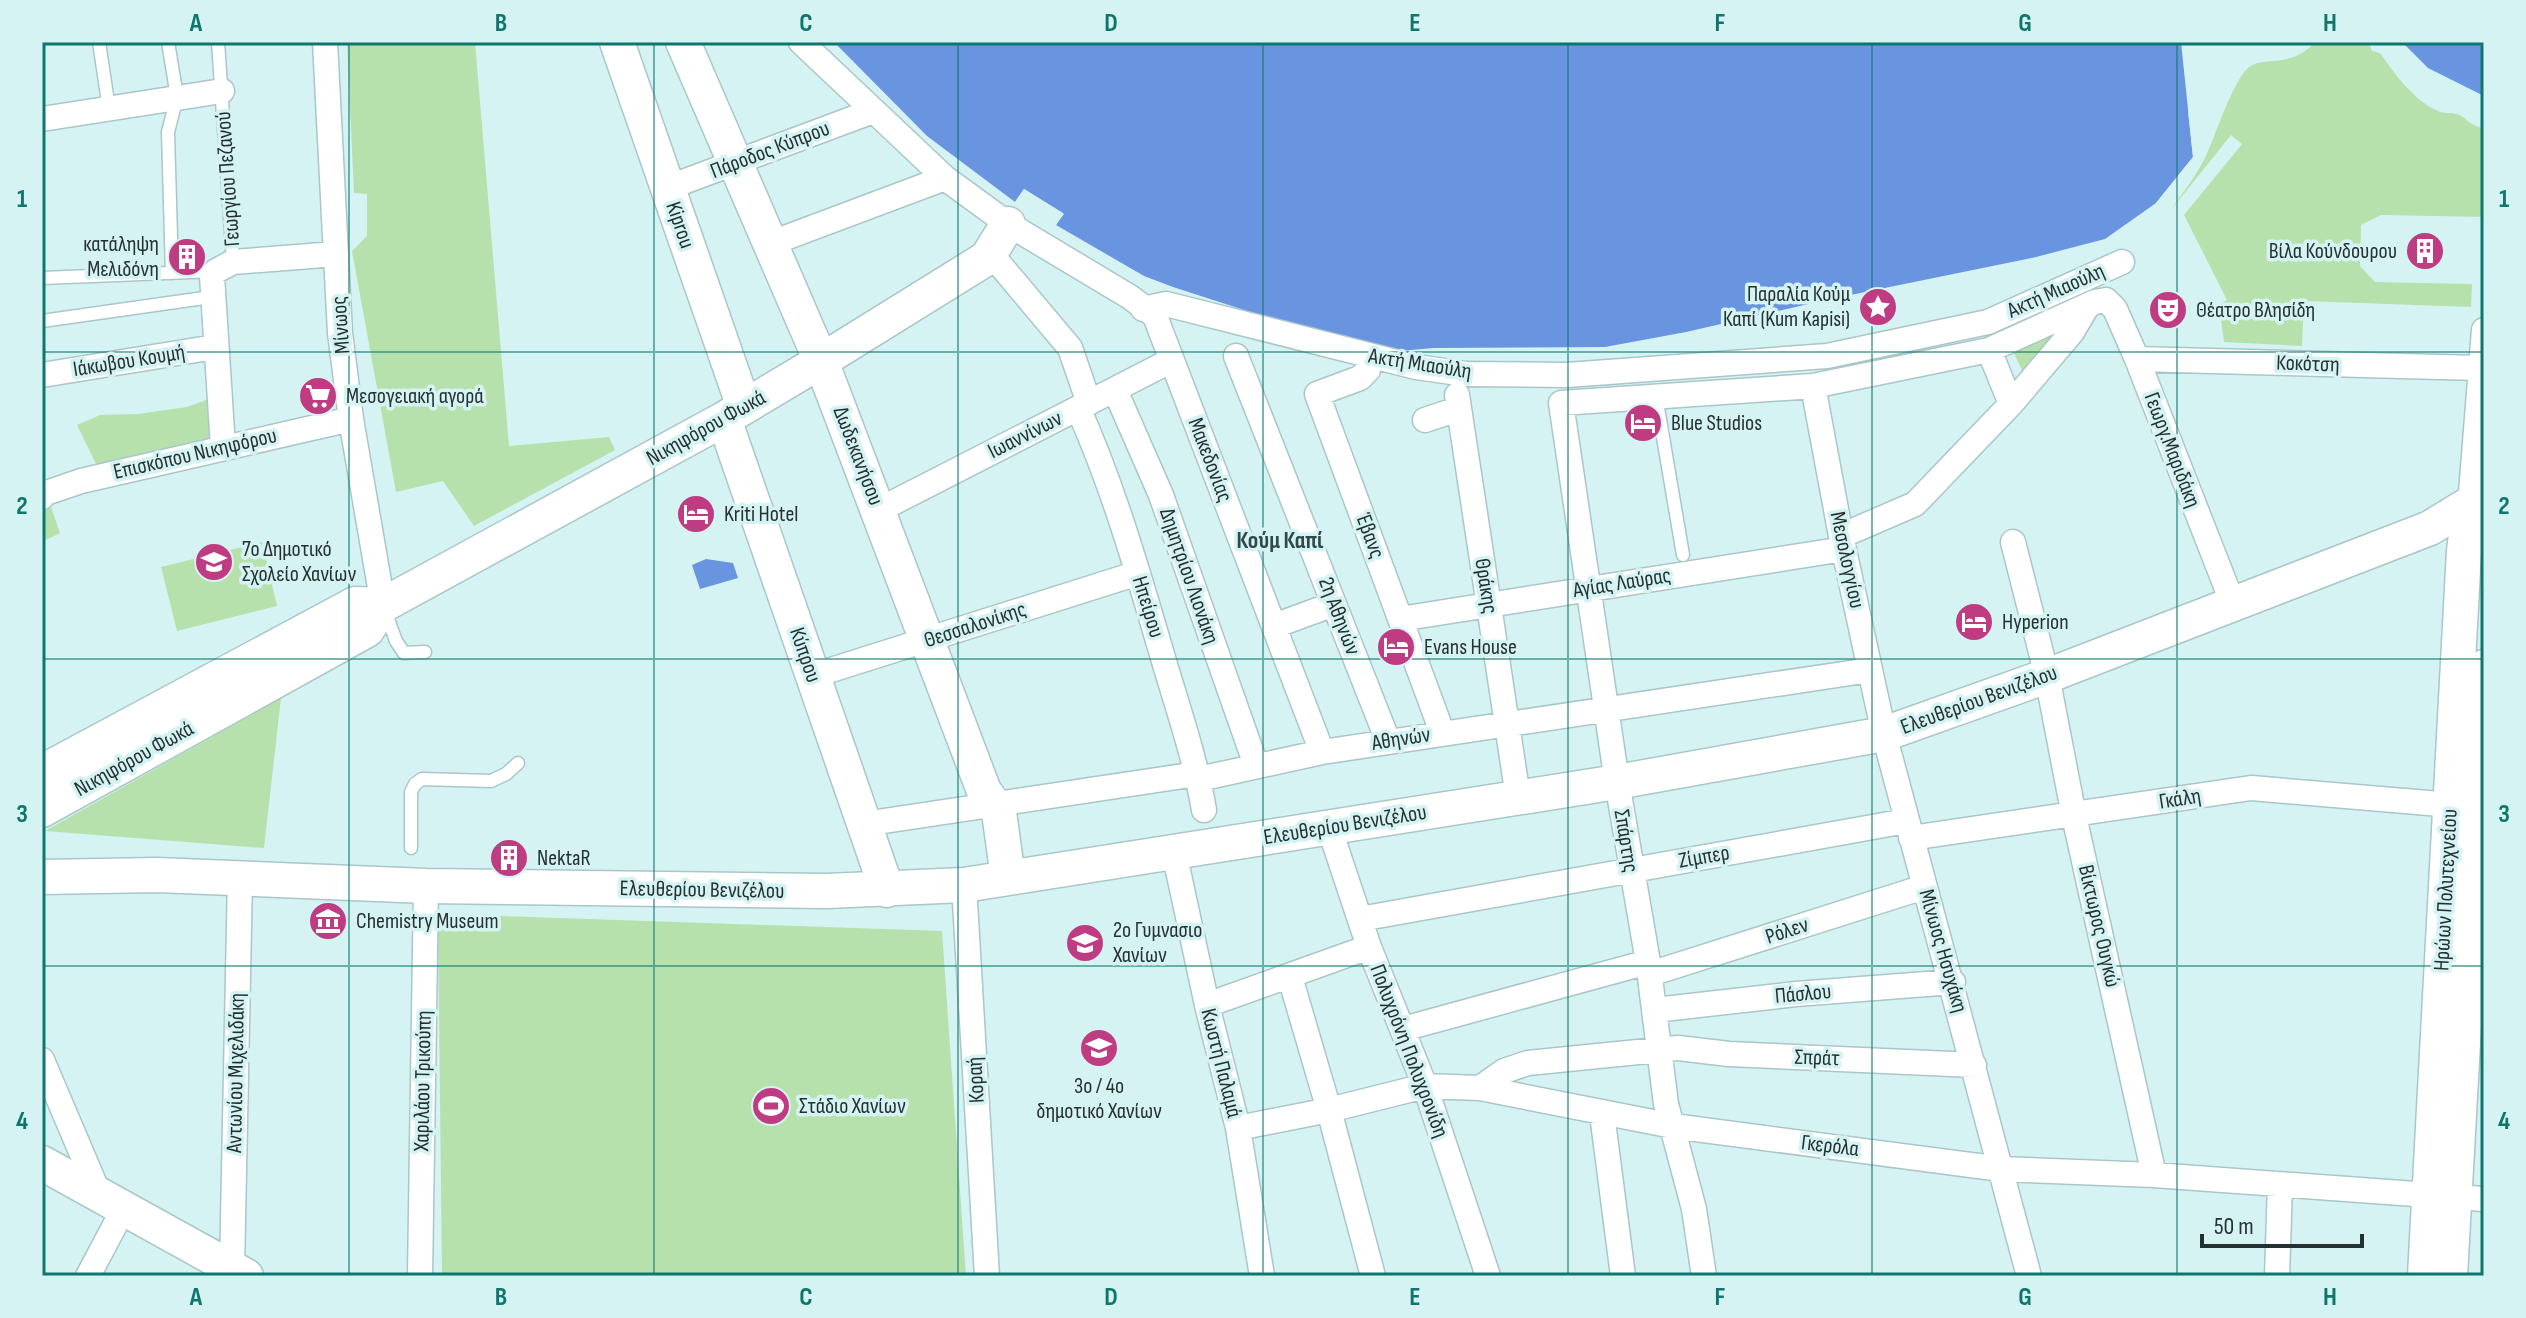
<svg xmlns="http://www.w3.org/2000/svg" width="2526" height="1318" viewBox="0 0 2526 1318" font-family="'Sofia Sans Condensed',sans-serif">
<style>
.green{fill:#b7e1ac}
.water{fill:#6995e0}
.pier{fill:#d6f3f4}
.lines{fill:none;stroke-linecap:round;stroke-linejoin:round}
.lane-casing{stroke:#aac6c8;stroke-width:15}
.street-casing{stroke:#aac6c8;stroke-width:27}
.secondary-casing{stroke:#aac6c8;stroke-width:37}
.lane{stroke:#fff;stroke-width:12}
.street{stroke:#fff;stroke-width:24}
.secondary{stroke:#fff;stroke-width:34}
.grid{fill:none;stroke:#0f766e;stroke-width:2;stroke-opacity:0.55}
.labels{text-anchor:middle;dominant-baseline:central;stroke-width:7;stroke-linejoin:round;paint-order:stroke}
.street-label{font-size:22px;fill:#253131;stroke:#d6f3f4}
.poi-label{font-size:22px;fill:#253131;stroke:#d6f3f4;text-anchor:start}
.neighbourhood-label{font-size:24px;font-weight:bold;fill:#30494b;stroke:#d6f3f4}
.neatline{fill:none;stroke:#0f766e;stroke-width:3}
.grid-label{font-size:26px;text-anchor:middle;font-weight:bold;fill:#0f766e}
</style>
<rect width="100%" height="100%" fill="#d6f3f4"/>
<path class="green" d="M347,42H475L509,446L609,437L615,450L474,526L443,481L396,492L352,251L367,236V194L354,193Z
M2315,42H2369L2372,51L2380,53C2395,74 2413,100 2438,111C2445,114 2450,112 2457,114C2467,117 2467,125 2484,128V217L2381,215L2361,225L2360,266L2375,282L2472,284L2471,307L2304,301L2302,346L2224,342L2219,304L2227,300L2184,215L2242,144L2231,135L2171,210C2182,193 2196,176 2205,158C2215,137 2232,83 2248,68C2262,55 2290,70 2315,42Z
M2066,325L2026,379L2013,351Z
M214,397L219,437L97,466L77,425L100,415L138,414L187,407Z
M49,501L60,533L42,542V506Z
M262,542L277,606L177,631L161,567Z
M281,698L264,848L45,831Z
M445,914L942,931L966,1276H442L438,926Z"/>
<path class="water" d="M834,42H2181L2193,157L2156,203L2105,239L2036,257L1826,300L1686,332L1605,347L1434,348L1387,352L1275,320L1173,287L1144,276L1056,225L1063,213L1024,189L1015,202L927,136Z
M2402,42H2484V96L2428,68Z
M706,559L733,563L738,578L700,589L692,565Z"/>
<path class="pier" d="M2188,111L2193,114L2197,158L2160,205L2156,203L2193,157Z
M1024,189L1064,214L1056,225L1052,223L1058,215L1025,194L1019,204L1015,202Z"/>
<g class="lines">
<g class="lane-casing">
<path id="lane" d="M99,42L109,109
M168,42L177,97L168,132L172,273
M218,42L233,262
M42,278L216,271
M42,321L211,297
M1656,396L1683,555
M385,611L396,641L404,653L425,652
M411,848V792L415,784L422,779L491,781L506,774L518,763"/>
</g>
<g class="street-casing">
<path id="street" d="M325,42L340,333L351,419L383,605
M801,42L945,178L1008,224L1130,297L1155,316L1322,752
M42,119L222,91
M667,188L873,111
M769,244L945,178
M991,254L1070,348L1089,403
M1143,309L1166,304L1416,367L1466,374L1567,375L1827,356L1988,322L2122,262
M1989,350L2011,404
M1236,356L1388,741
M2137,359L2479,368
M1368,370L1360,378L1317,394L1442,732
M42,375L215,347
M1813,386L1841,536L1884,734L2029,1276
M1115,390L1161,495L1256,765
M1457,395L1518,797
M1078,408C1113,486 1137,569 1161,651C1176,703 1195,756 1204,810
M1425,420L1458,409
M223,447L212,276L216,271L233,262L336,254
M42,497L46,493L81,481L351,419
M2470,505L2484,330
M879,510L1172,360
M1841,536L1915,504L2011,404L2072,332L2088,305
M2013,542L2047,676L2074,816L2154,1175
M1400,619L1844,549
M1274,626L1334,604
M812,676L1138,573
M1199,779L1322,752L1870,670
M864,824L1197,774
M1329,827L1369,947L1425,1086L1488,1276
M1911,838L2251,788L2464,806
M1174,852L1207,1005L1238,1128L1262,1276
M964,885L987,1276
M1360,919L1906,821
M1650,974L1924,887
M1290,977L1329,1110L1373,1276
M1207,1005L1369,947
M1655,1010L1796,994L1953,982
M1403,1029L1648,962
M42,1060L99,1194
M1480,1088L1504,1071L1528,1063L1678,1048L1729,1054L1974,1065
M1602,1114L1623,1276
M1238,1128L1329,1110L1425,1086L1480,1088L1673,1126L2001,1169L2154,1175L2484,1199
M232,1269L240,877
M88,1276L124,1208
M420,1276L426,886
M1704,1276L1694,1209L1666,1104L1648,962L1617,782L1561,403L1813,386L1989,350L2095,302L2106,300L2115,309L2137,359L2233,604
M2277,1276L2280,1185"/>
</g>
<g class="secondary-casing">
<path id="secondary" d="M617,42L744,407
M683,42L821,361L984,791L999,812L1008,878
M724,419L887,890
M42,772L355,604L383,605
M42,810L367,630L383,605L724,419L821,361L987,258L1008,224
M42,877L157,875L426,886L827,891L964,885L1617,782L1884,734L2047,676L2430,528L2484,495
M42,1163L246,1276
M2425,1276L2464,551L2470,505
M2450,1276L2484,667"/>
</g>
<use href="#lane" class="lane"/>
<use href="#street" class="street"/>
<use href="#secondary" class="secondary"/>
</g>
<path class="grid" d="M349,42V1276M654,42V1276M958,42V1276M1263,42V1276M1568,42V1276M1872,42V1276M2177,42V1276M42,352H2484M42,659H2484M42,966H2484"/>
<defs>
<g id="building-disc" transform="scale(2)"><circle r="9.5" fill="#bf3c82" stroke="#d6f3f4"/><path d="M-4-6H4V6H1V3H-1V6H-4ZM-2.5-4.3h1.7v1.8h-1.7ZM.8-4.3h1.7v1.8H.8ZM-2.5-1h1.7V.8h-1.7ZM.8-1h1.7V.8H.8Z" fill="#fff"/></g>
<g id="sight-disc" transform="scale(2)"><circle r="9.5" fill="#bf3c82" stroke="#d6f3f4"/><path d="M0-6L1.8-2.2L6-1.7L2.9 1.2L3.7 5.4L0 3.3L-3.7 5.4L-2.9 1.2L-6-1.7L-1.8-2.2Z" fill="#fff"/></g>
<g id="theatre-disc" transform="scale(2)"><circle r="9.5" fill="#bf3c82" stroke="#d6f3f4"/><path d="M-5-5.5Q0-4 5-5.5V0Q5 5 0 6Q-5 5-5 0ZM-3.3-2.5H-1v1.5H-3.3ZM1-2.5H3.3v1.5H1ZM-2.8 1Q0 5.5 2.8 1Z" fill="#fff"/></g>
<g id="supermarket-disc" transform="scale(2)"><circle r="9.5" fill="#bf3c82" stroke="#d6f3f4"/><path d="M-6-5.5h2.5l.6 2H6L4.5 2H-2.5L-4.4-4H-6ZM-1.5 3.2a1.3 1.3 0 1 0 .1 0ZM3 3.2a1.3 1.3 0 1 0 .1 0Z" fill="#fff"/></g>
<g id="hotel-disc" transform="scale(2)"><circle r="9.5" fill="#bf3c82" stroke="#d6f3f4"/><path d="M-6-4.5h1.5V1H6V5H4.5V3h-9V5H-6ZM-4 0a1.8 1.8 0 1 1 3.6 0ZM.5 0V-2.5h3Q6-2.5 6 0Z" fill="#fff"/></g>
<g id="school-disc" transform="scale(2)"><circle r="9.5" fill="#bf3c82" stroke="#d6f3f4"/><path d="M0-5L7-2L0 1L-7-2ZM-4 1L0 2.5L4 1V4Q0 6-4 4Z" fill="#fff"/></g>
<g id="museum-disc" transform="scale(2)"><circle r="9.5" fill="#bf3c82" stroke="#d6f3f4"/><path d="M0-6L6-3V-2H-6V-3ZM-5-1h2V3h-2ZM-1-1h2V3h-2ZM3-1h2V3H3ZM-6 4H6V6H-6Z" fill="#fff"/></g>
<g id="stadium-disc" transform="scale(2)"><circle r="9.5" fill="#bf3c82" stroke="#d6f3f4"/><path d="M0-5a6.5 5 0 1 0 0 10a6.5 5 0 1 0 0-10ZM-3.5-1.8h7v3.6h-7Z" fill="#fff"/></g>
</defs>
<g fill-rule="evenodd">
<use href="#building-disc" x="2425" y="251"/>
<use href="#building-disc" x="187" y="257"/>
<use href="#sight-disc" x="1878" y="307"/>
<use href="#theatre-disc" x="2168" y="310"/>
<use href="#supermarket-disc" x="318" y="396"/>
<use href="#hotel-disc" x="1643" y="423"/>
<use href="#hotel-disc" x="696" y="514"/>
<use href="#school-disc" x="214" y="562"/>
<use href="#hotel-disc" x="1974" y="622"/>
<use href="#hotel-disc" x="1396" y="647"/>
<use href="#building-disc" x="509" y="858"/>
<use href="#museum-disc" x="328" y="921"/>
<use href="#school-disc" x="1085" y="943"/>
<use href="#school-disc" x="1099" y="1048"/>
<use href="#stadium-disc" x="771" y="1106"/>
</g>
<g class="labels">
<g class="street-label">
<text transform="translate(770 150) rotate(-21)">Πάροδος Κύπρου</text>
<text transform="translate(228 179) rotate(-94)">Γεωργίου Πεζανού</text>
<text transform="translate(680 225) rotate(71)">Kiprou</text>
<text transform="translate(2056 291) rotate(-24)">Ακτή Μιαούλη</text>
<text transform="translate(341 325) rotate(-94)">Μίνωος</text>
<text transform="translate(129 361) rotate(-9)">Ιάκωβου Κουμή</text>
<text transform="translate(1420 364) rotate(9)">Ακτή Μιαούλη</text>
<text transform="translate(2308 364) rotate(2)">Κοκότση</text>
<text transform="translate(706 428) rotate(-29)">Νικηφόρου Φωκά</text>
<text transform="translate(1025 435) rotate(-27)">Ιωαννίνων</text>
<text transform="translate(2172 450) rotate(69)">Γεωργ.Μαριδάκη</text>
<text transform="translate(195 454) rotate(-13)">Επισκόπου Νικηφόρου</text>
<text transform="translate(858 456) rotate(69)">Δωδεκανήσου</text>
<text transform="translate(1210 460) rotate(69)">Μακεδονίας</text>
<text transform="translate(1370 536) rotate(70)">Έβανς</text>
<text transform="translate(1847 560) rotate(78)">Μεσολογγίου</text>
<text transform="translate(1189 576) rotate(71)">Δημητρίου Λιονάκη</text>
<text transform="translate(1622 583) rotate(-9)">Αγίας Λαύρας</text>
<text transform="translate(1486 586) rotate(81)">Θράκης</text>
<text transform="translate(1148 607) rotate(73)">Ηπείρου</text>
<text transform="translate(1339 616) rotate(69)">2η Αθηνών</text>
<text transform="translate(975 625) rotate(-18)">Θεσσαλονίκης</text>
<text transform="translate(805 655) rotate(71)">Κύπρου</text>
<text transform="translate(1979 700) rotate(-20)">Ελευθερίου Βενιζέλου</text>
<text transform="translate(1401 739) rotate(-9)">Αθηνών</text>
<text transform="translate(134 759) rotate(-29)">Νικηφόρου Φωκά</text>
<text transform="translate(2180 799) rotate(-9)">Γκάλη</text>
<text transform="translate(1345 825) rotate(-9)">Ελευθερίου Βενιζέλου</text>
<text transform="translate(1626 841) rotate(81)">Σπάρτης</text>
<text transform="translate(1704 857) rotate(-10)">Ζίμπερ</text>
<text transform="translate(702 890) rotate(1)">Ελευθερίου Βενιζέλου</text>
<text transform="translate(2446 890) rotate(-87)">Ηρώων Πολυτεχνείου</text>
<text transform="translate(2099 926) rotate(77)">Βίκτωρος Ουγκώ</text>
<text transform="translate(1787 931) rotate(-18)">Ρόλεν</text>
<text transform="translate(1943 951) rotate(74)">Μίνωος Ησυχάκη</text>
<text transform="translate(1803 994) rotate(-5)">Πάσλου</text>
<text transform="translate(1409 1051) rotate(69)">Πολυχρόνη Πολυχρονίδη</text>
<text transform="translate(1817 1058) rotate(2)">Σπράτ</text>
<text transform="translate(1221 1063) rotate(76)">Κωστή Παλαμά</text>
<text transform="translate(236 1073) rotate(-89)">Αντωνίου Μιχελιδάκη</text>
<text transform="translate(976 1080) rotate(-93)">Κοραή</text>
<text transform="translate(423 1081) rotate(-89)">Χαριλάου Τρικούπη</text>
<text transform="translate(1830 1146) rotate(7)">Γκερόλα</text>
</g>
<g class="poi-label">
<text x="159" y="244" text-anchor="end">κατάληψη<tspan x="159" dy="25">Μελιδόνη</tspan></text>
<text x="2397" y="251" text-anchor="end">Βίλα Κούνδουρου</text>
<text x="1850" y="294" text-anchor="end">Παραλία Κούμ<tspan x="1850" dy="25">Καπί (Kum Kapisi)</tspan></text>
<text x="2196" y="310">Θέατρο Βλησίδη</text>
<text x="346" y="396">Μεσογειακή αγορά</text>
<text x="1671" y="423">Blue Studios</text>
<text x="724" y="514">Kriti Hotel</text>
<text x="242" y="549">7ο Δημοτικό<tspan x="242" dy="25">Σχολείο Χανίων</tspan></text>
<text x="2002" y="622">Hyperion</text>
<text x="1424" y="647">Evans House</text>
<text x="537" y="858">NektaR</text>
<text x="356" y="921">Chemistry Museum</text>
<text x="1113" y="930">2ο Γυμνασιο<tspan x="1113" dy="25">Χανίων</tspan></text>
<text x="1099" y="1086" text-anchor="middle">3ο / 4ο<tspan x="1099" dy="25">δημοτικό Χανίων</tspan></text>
<text x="799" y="1106">Στάδιο Χανίων</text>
</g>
<g class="neighbourhood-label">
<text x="1280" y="540">Κούμ Καπί</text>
</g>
</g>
<rect width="2526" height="1318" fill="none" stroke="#d6f3f4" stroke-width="88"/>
<path d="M2202 1234v12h160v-12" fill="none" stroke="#253131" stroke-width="4"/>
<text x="2214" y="1234" font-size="24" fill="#253131" stroke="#d6f3f4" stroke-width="6" paint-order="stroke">50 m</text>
<rect x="44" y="44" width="2438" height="1230" class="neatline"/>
<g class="grid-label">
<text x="196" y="31">A</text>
<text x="501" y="31">B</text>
<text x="806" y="31">C</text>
<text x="1111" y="31">D</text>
<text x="1415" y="31">E</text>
<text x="1720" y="31">F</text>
<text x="2025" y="31">G</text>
<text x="2330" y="31">H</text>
<text x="22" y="207">1</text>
<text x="2504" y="207">1</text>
<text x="22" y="514">2</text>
<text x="2504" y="514">2</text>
<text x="22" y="822">3</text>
<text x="2504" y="822">3</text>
<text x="22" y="1129">4</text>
<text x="2504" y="1129">4</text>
<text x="196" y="1305">A</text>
<text x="501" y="1305">B</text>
<text x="806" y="1305">C</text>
<text x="1111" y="1305">D</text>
<text x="1415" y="1305">E</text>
<text x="1720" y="1305">F</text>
<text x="2025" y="1305">G</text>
<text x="2330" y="1305">H</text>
</g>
</svg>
